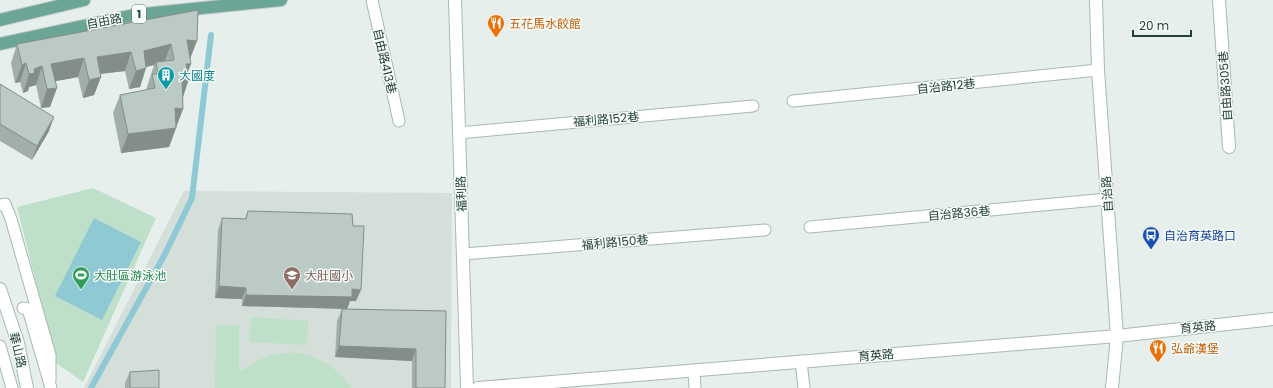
<svg xmlns="http://www.w3.org/2000/svg" width="1273" height="388" viewBox="0 0 1273 388" font-family="Poppins,'Noto Sans TC',sans-serif">
<style>
.built{fill:#d4dfda}
.green{fill:#bfe0c8}
.water{fill:#8ec9d4}
.lines{fill:none;stroke-linecap:round;stroke-linejoin:round}
.stream{stroke:#8ec9d4;stroke-width:6}
.service-casing{stroke:#a8b8b2;stroke-width:13}
.minor-casing{stroke:#a8b8b2;stroke-width:14}
.tertiary-casing{stroke:#a8b8b2;stroke-width:14}
.primary-casing{stroke:#c2cac8;stroke-width:14}
.service{stroke:#fff;stroke-width:11}
.minor{stroke:#fff;stroke-width:12}
.tertiary{stroke:#fff;stroke-width:12}
.primary{stroke:#6aa596;stroke-width:12}
.wall{fill:#a1aea9}
.shaded-wall{fill:#838d89}
.building{fill:#bbcac4;stroke:#838d89}
.labels{text-anchor:middle;dominant-baseline:central;stroke-width:3;stroke-linejoin:round;paint-order:stroke}
.shield{fill:#f7fbf9;stroke:#637a73;stroke-width:1}
.shield-label{font-size:11px;font-weight:bold;fill:#24423a}
.street-label{font-size:12px;fill:#24423a;stroke:#f7fbf9}
.food-label{font-size:12px;fill:#c56008;stroke:#f7fbf9;text-anchor:start}
.culture-label{font-size:12px;fill:#0d838f;stroke:#f7fbf9;text-anchor:start}
.transit-label{font-size:12px;fill:#164399;stroke:#f7fbf9;text-anchor:start}
.leisure-label{font-size:12px;fill:#27864d;stroke:#f7fbf9;text-anchor:start}
.education-label{font-size:12px;fill:#785e54;stroke:#f7fbf9;text-anchor:start}
</style>
<rect width="100%" height="100%" fill="#e6efeb"/>
<path class="built" d="M184,191L452,193L451,388H84Z"/>
<path class="green" d="M93,188L156,218L83,382L56,363L17,207Z
M251,317L308,321L307,345L249,342Z
M216,325H239V372C250,366 260,358 273,355C302,346 335,362 351,388H215Z"/>
<path class="water" d="M94,218L141,242L102,320L55,296Z"/>
<g class="lines">
<path class="stream" d="M91,388L165,254L192,198L211,35"/>
<g class="service-casing">
<path id="service" d="M372,0L399,121
M793,101L1098,70
M459,133L753,106
M0,205L5,204L11,219L50,355V380
M810,227L1107,199
M464,254L765,230
M23,308L28,309L51,388
M0,346L12,388
M801,361L804,388
M694,372L695,388"/>
</g>
<g class="minor-casing">
<path id="minor" d="M455,0L467,388
M1096,0L1098,70L1117,336L1112,388
M1219,0L1229,147
M478,388L1117,336L1273,319"/>
</g>
<g class="tertiary-casing">
<path id="tertiary" d="M0,289L18,343L27,388"/>
</g>
<g class="primary-casing">
<path id="primary" d="M0,20L84,0
M0,44L134,15L281,0"/>
</g>
<use href="#service" class="service"/>
<use href="#minor" class="minor"/>
<use href="#tertiary" class="tertiary"/>
<use href="#primary" class="primary"/>
</g>
<path class="wall" d="M198,10L188,72L183,97V109L169,147L121,153L113,113L120,95L146,90L154,65L146,67L140,87L129,89L125,71L100,74L101,77L94,95L83,98L78,77L55,81L50,107L41,108L36,85L29,87L28,91L23,93L20,82L15,83L11,63L17,44Z
M0,84L49,131L32,160L0,141Z
M248,211L356,301H350L347,309L242,306V299L215,298L218,230L222,218L245,219Z
M342,309L446,311L445,388H412V361L335,357L337,321Z
M130,372L159,388H125V383Z"/>
<path class="shaded-wall" d="M187,40L197,41L190,59Z
M171,44L164,63L156,62L154,65L137,69L144,51Z
M131,52L125,71L90,75L97,57Z
M84,58L78,77L46,83L51,64Z
M26,63L20,82L15,83L22,65Z
M186,64H191L185,79H189L183,97L175,98Z
M42,66L36,85L29,87L28,91L23,93L29,74L34,69Z
M146,68L140,87L129,89L136,71Z
M101,77L94,95L83,98L89,80Z
M57,88L50,107L41,108L47,89Z
M175,108L183,109L176,127Z
M54,117L49,131L32,160L37,146Z
M176,128L169,147L121,153L128,134Z
M219,286L246,288L242,299L215,298Z
M352,289L361,290L356,301H350L347,309L242,306L246,295Z
M339,346L416,349L412,361L335,357Z"/>
<path class="building" d="M198,10L197,41L187,40L191,64H186L189,79H182L183,109L175,108L176,128L128,134L120,95L155,88L152,74H158L156,62L174,60L171,44L144,51L146,68L136,71L131,52L97,57L101,77L89,80L84,58L51,64L57,88L47,89L42,66L34,69L35,73L29,74L26,63L22,65L17,44Z
M0,84L54,117L37,146L0,124Z
M248,211L352,214L353,226H364L361,290L352,289V297L246,295V288L219,286L222,218L246,219Z
M342,309L446,311L445,388H416V349L339,346Z
M159,370V388H130V372Z"/>
<defs>
<g id="restaurant-pin" transform="scale(0.9)"><path d="M0 17L-7.5 6A9.5 9.5 0 1 1 7.5 6Z" fill="#e8710a" stroke="#f7fbf9"/><path d="M-5-6h1v4h1v-4h1v4h1v-4h1v5L-1.5 .5V6h-2V.5L-5-1ZM5-6V6H3V1.5H1.5Q1.5-4 5-6Z" fill="#fff"/></g>
<g id="building-pin" transform="scale(0.9)"><path d="M0 17L-7.5 6A9.5 9.5 0 1 1 7.5 6Z" fill="#0f9aa8" stroke="#f7fbf9"/><path d="M-4-6H4V6H1V3H-1V6H-4ZM-2.5-4.3h1.7v1.8h-1.7ZM.8-4.3h1.7v1.8H.8ZM-2.5-1h1.7V.8h-1.7ZM.8-1h1.7V.8H.8Z" fill="#fff"/></g>
<g id="bus-pin" transform="scale(0.9)"><path d="M0 17L-7.5 6A9.5 9.5 0 1 1 7.5 6Z" fill="#1a4fb4" stroke="#f7fbf9"/><path d="M-5-6H5V4H4V6H2V4H-2V6H-4V4H-5ZM-3.5-4V0h7V-4ZM-3.5 1.2v1.5H-2V1.2ZM2 1.2v1.5H3.5V1.2Z" fill="#fff"/></g>
<g id="stadium-pin" transform="scale(0.9)"><path d="M0 17L-7.5 6A9.5 9.5 0 1 1 7.5 6Z" fill="#2e9e5b" stroke="#f7fbf9"/><path d="M0-5a6.5 5 0 1 0 0 10a6.5 5 0 1 0 0-10ZM-3.5-1.8h7v3.6h-7Z" fill="#fff"/></g>
<g id="school-pin" transform="scale(0.9)"><path d="M0 17L-7.5 6A9.5 9.5 0 1 1 7.5 6Z" fill="#8d6e63" stroke="#f7fbf9"/><path d="M0-5L7-2L0 1L-7-2ZM-4 1L0 2.5L4 1V4Q0 6-4 4Z" fill="#fff"/></g>
</defs>
<g fill-rule="evenodd">
<use href="#restaurant-pin" x="496" y="23"/>
<use href="#building-pin" x="166" y="75"/>
<use href="#bus-pin" x="1151" y="235"/>
<use href="#stadium-pin" x="81" y="275"/>
<use href="#school-pin" x="292" y="275"/>
<use href="#restaurant-pin" x="1158" y="348"/>
</g>
<g class="labels">
<rect class="shield" x="132" y="5" width="14" height="18" rx="3"/>
<g class="shield-label">
<text x="139" y="14">1</text>
</g>
<g class="street-label">
<text transform="translate(104 21) rotate(-11)">自由路</text>
<text transform="translate(385 61) rotate(77)">自由路413巷</text>
<text transform="translate(946 86) rotate(-6)">自治路12巷</text>
<text transform="translate(1225 86) rotate(-94)">自由路305巷</text>
<text transform="translate(606 119) rotate(-5)">福利路152巷</text>
<text transform="translate(461 194) rotate(-92)">福利路</text>
<text transform="translate(1107 194) rotate(-94)">自治路</text>
<text transform="translate(959 213) rotate(-5)">自治路36巷</text>
<text transform="translate(615 242) rotate(-5)">福利路150巷</text>
<text transform="translate(1198 327) rotate(-6)">育英路</text>
<text transform="translate(18 350) rotate(76)">華山路</text>
<text transform="translate(876 355) rotate(-5)">育英路</text>
</g>
<g class="food-label">
<text x="509" y="23">五花馬水餃館</text>
<text x="1171" y="348">弘爺漢堡</text>
</g>
<g class="culture-label">
<text x="179" y="75">大國度</text>
</g>
<g class="transit-label">
<text x="1164" y="235">自治育英路口</text>
</g>
<g class="leisure-label">
<text x="94" y="275">大肚區游泳池</text>
</g>
<g class="education-label">
<text x="305" y="275">大肚國小</text>
</g>
</g>
<path d="M1133 30v6h58v-6" fill="none" stroke="#24423a" stroke-width="2"/>
<text x="1139" y="30" font-size="12" fill="#24423a" stroke="#f7fbf9" stroke-width="3" paint-order="stroke">20 m</text>
</svg>
